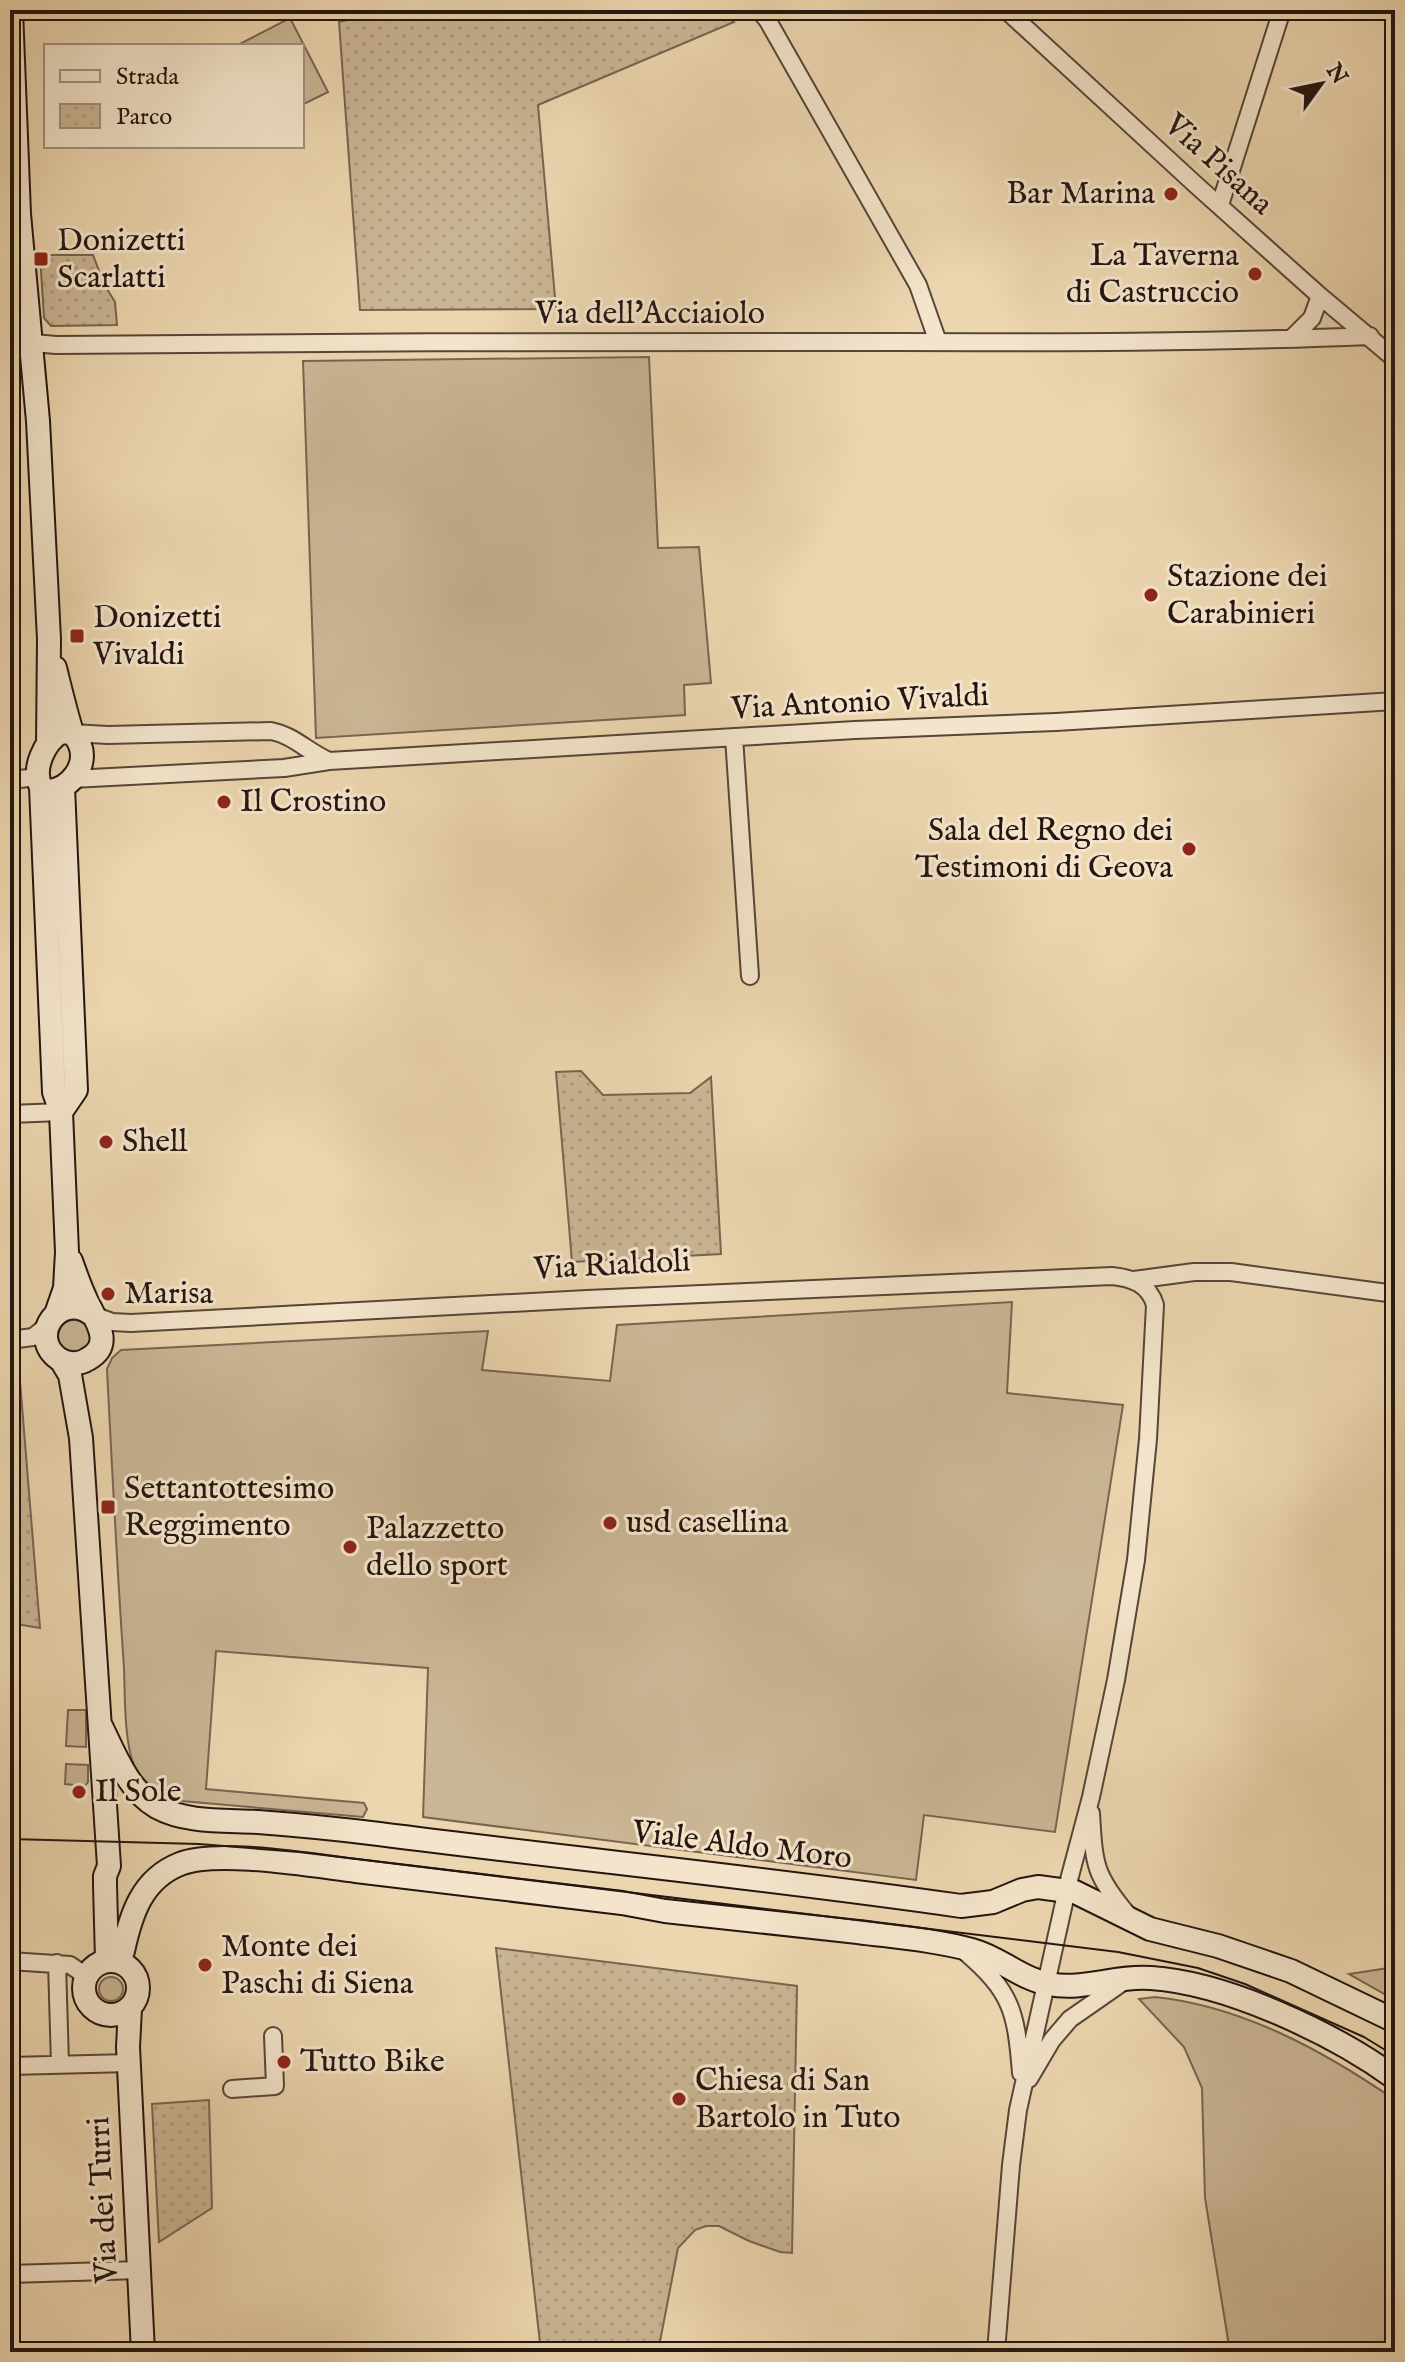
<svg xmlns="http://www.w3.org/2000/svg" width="1405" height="2362" viewBox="0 0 1405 2362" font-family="'IM FELL English',serif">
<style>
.grass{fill:#cab594;stroke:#776552;stroke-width:2}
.park{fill:url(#park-dots);stroke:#776552;stroke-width:2}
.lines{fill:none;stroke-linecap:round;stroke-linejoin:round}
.street-casing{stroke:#564538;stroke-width:20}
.secondary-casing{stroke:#241510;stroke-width:26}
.street{stroke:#f3e4cb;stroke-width:16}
.secondary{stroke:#f3e4cb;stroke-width:22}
.tram{stroke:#241510;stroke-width:2}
.poi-dot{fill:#8f2418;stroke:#f3e4cb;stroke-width:3}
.labels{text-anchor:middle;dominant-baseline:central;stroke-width:6;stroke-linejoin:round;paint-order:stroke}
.street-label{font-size:32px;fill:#241510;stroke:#f3e4cb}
.poi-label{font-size:32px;fill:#241510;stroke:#f3e4cb;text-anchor:start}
</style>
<defs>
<pattern id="park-dots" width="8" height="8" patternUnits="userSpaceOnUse" patternTransform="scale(2)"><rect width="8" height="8" fill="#cab594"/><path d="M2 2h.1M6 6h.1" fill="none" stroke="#ad9b7f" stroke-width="1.8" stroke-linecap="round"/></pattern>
</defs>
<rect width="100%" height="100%" fill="#ecd6af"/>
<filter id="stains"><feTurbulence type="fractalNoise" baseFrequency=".0025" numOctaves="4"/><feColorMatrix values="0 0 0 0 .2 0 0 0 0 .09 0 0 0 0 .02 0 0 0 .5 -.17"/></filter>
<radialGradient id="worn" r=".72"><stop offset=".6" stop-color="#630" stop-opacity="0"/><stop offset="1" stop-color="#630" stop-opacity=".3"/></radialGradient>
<path class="grass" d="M290,18L328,92L302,105V46H236Z
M649,357L658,548L699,547L711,683L684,685L685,715L316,738L303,361Z
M1012,1302L1007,1393L1123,1405L1055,1832L924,1815L916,1880L423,1817L428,1668L216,1651L206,1789L364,1803L367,1809L363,1817L181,1801C161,1795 143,1784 134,1765C124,1742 125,1694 124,1668C117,1568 112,1469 107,1369L112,1358L121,1350L488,1331L482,1370L610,1381L617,1325Z
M58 1336a16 16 0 1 1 32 0a16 16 0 1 1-32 0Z
M68,1710H86V1747L66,1746Z
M66,1764L88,1765V1782L85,1786L65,1784Z
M1395,1967V2000L1349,1974Z
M99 1989a12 12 0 1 1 24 0a12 12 0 1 1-24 0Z
M1155,1997C1242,2006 1324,2051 1395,2100V2352H1230L1205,2198L1202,2088L1184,2047L1139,1999Z"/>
<path class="park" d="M392,10H718L734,22L538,105L556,309L360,310L339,22Z
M40,255H93L104,284L115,302L117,325L51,326L44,318Z
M581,1071L603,1095L690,1093L711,1077L721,1254L572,1262L556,1072Z
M10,1380L20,1381L40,1628L10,1623Z
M496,1948L797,1986L792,2253L780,2252L749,2241L719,2226H706L695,2230L678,2248L658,2352H541Z
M209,2100L212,2208L159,2242L152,2104Z"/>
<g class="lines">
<g class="street-casing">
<path id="street" d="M759,10L768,21L918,285L938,342
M1006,10L1196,185L1320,296L1395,359
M1220,205L1282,10
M1291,339L1312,318L1320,296
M10,341L56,345C305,342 553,342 802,342C991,342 1181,344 1370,336
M72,733L108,735L271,731C293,735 308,752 329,761
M734,737L750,976
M72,779L284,768L329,761L855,730L1056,722L1395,701
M10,780L38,777
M10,1114L61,1112
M1134,1280L1194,1272H1231L1395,1294
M93,1315L112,1322L131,1323L587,1299L1112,1276C1132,1278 1149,1284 1155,1305L1148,1439L1136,1560L1116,1680L1091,1797L1070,1876L1018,2110L1011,2165L996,2352
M10,1340L33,1337L48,1325
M1091,1813C1094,1864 1094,1875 1128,1915
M964,1951C1012,1992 1016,2011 1021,2073
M10,1961L70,1965L86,1976
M57,1963L60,2064
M10,2066L130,2063
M1029,2079L1052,2040L1070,2019L1126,1980
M232,2089L275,2086L273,2036
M10,2274L140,2270"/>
</g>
<g class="secondary-casing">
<path id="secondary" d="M11,10L19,214L38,421L49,639L48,744
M49,791C70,789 88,766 80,745C78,739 73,735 71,729C65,709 60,688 55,668
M61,1112L76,1090L63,787
M71,1261C75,1272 79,1284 84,1295C92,1316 117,1343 88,1359C79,1365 67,1364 59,1359C27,1337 60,1289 93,1315
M56,1314L65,1288L67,1252L61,1112L54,1092L41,787C32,769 44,742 61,732L72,733
M61,1360L70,1375L81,1438L109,1866L105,1876V1885L107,1960
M100,1724C114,1752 128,1791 157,1807C186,1823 226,1820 258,1822C298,1825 339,1829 379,1834C573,1859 767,1878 961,1906L993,1902L1022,1890L1038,1887L1075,1892L1150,1929L1218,1946L1291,1971L1395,2021
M123,1951C131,1914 142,1879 180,1864C216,1849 314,1866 356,1871C445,1882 533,1892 622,1903L665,1911C729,1918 794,1925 858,1932C896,1937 935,1940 972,1950C999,1957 1021,1979 1049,1984C1083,1991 1116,1975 1151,1978C1227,1983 1333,2033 1395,2078
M84 1988a27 27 0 1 1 54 0a27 27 0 1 1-54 0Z
M130,2008L128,2047L143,2352"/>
</g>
<use href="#street" class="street"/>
<use href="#secondary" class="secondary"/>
<path class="tram" d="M10,1839L199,1844L299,1852L1118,1952L1198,1968L1245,1984L1364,2037L1395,2056"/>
</g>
<g class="poi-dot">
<circle cx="1171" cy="194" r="8"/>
<rect x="33" y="251" width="16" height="16" rx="4"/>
<circle cx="1255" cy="274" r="8"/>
<circle cx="1151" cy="595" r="8"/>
<rect x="69" y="628" width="16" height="16" rx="4"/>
<circle cx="224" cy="802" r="8"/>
<circle cx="1189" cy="849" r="8"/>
<circle cx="106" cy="1142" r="8"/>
<circle cx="108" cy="1294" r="8"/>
<rect x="100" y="1499" width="16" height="16" rx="4"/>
<circle cx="610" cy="1523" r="8"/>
<circle cx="350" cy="1547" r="8"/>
<circle cx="79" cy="1792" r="8"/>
<circle cx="205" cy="1965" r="8"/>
<circle cx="284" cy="2062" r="8"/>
<circle cx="679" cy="2099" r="8"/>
</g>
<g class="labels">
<g class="street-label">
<text transform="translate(1218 165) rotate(42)">Via Pisana</text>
<text x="650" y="314">Via dell'Acciaiolo</text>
<text transform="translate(860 703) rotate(-3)">Via Antonio Vivaldi</text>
<text transform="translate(612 1266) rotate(-3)">Via Rialdoli</text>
<text transform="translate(742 1846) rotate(7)">Viale Aldo Moro</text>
<text transform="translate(104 2200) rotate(-93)">Via dei Turri</text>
</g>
<g class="poi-label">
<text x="1155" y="194" text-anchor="end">Bar Marina</text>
<text x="57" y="241">Donizetti<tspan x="57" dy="37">Scarlatti</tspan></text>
<text x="1239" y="256" text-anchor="end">La Taverna<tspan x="1239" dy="37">di Castruccio</tspan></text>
<text x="1167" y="577">Stazione dei<tspan x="1167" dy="37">Carabinieri</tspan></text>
<text x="93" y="618">Donizetti<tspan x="93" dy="37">Vivaldi</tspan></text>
<text x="240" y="802">Il Crostino</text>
<text x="1173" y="831" text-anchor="end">Sala del Regno dei<tspan x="1173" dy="37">Testimoni di Geova</tspan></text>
<text x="122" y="1142">Shell</text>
<text x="124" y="1294">Marisa</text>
<text x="124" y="1489">Settantottesimo<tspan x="124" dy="37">Reggimento</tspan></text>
<text x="626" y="1523">usd casellina</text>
<text x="366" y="1529">Palazzetto<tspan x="366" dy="37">dello sport</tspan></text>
<text x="95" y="1792">Il Sole</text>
<text x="221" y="1947">Monte dei<tspan x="221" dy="37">Paschi di Siena</tspan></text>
<text x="300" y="2062">Tutto Bike</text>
<text x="695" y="2081">Chiesa di San<tspan x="695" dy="37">Bartolo in Tuto</tspan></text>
</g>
</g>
<rect width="1405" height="2362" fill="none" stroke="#ecd6af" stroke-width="40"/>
<rect x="12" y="12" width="1381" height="2338" fill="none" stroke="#241510" stroke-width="4"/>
<rect x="20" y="20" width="1365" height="2322" fill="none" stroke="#241510" stroke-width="2"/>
<rect x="44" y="44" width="260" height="104" fill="#f3e4cb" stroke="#a09180" stroke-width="2"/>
<rect x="60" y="70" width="40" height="12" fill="#f3e4cb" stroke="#a09180" stroke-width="2"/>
<text x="116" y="84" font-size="24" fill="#241510">Strada</text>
<rect x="60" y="104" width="40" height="24" fill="url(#park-dots)" stroke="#a09180" stroke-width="2"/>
<text x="116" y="124" font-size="24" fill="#241510">Parco</text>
<g transform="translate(1321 84) rotate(57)" stroke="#f3e4cb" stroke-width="6" paint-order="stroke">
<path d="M0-6L14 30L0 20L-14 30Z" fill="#241510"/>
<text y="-12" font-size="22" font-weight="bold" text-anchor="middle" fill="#241510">N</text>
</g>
<rect width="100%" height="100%" filter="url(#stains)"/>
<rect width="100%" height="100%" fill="url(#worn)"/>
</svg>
